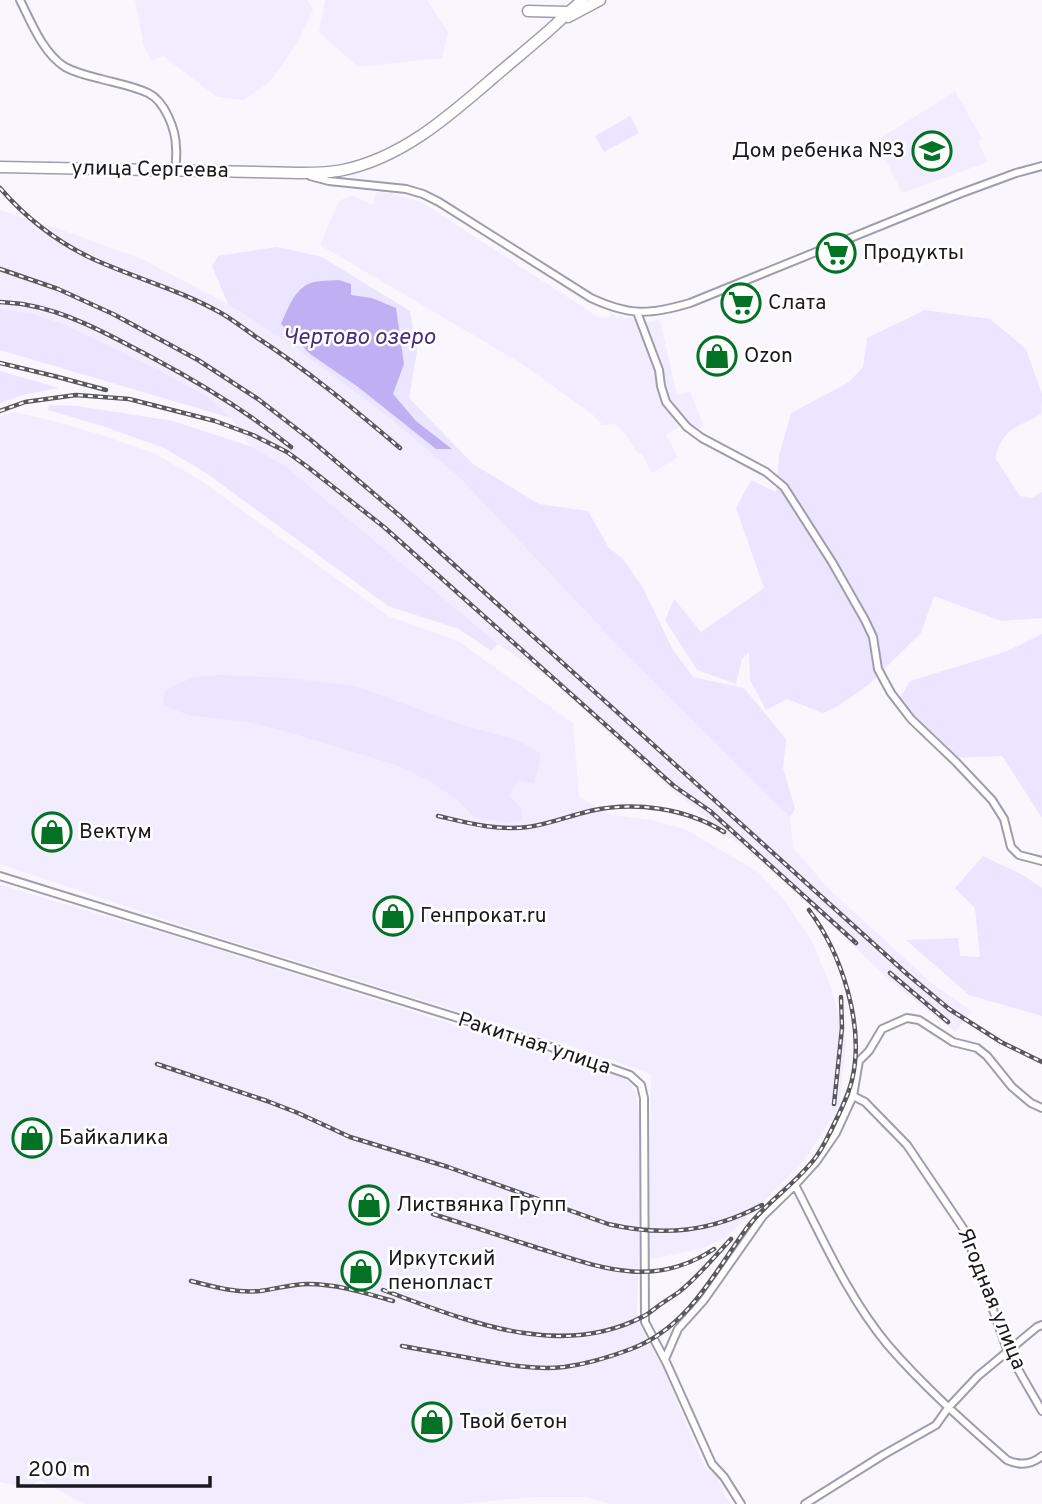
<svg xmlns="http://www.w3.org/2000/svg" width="1042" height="1504" viewBox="0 0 1042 1504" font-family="Overpass,sans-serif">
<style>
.built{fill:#f1edff}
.green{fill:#ebe5ff;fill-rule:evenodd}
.water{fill:#c1aff4}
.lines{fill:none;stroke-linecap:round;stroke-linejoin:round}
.street-casing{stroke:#a09dab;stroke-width:10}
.primary-casing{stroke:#a09dab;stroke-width:13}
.street{stroke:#fff;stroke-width:6}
.primary{stroke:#fff;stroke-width:10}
.rail-casing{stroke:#59585d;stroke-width:4.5}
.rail{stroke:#fff;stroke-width:2;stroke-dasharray:5;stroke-linecap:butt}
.labels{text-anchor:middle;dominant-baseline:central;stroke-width:5;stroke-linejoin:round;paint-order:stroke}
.poi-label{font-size:21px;fill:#19181d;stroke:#fff;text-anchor:start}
.street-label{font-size:21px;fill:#19181d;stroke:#fff}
.water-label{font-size:23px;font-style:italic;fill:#4a2d7d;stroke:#fff}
</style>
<rect width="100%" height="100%" fill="#f9f7fd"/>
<path class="built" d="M135,0H308L313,10L296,45L270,82L244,100L217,97L163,56L151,61L144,47Z
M325,0H427L448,32L442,58L358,67L319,32Z
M955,91L982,139L978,141L988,162L902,193L876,141Z
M376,192L392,193L423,203L598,317L608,318L613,313L617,318L621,315L625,319L630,317L646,322L660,320L677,395L690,392L704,426L688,434L681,426L666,435L678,457L652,473L641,453L638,454L629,439L616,424L603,425L593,415L519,362L320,245L339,201L352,195L373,205Z
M0,210L65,231L142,259L228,304L297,349L392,420L459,477L624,652L790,817L793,848L831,891L934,985L972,1011L955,1032L900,989L766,866L668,787L548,678L498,644L284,465L250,446L231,418L208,397L158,370L66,325L30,313L0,309Z
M13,412L46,419L102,435L156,454L203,482L388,616L458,641L573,723L579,797L613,815L651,820L683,828L757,871L781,896L811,939L830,985L846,1039L839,1108L800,1166L725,1238L703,1248L649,1260L651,1074L565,1044L202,932L0,864V417Z
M0,885L197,943L616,1076L628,1081L636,1093L640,1117L639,1253L637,1311L639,1323L664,1370L705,1469L717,1476L726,1497L732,1504H611L586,1497H533L461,1504H84L40,1480L28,1488L0,1482Z"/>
<path class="green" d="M630,116L639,133L604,152L595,136Z
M277,247L322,257L410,311L417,351L409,398L473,464L539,504L588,511L609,548L622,558L642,586L672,648L693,677L744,688L786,739L783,768L795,809L790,817L624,652L459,477L392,420L297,349L228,304L212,266L218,256ZM300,291L372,298L395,308L404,364L392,394L416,421L451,449H436L358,387L310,354L281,324L288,307Z
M0,309L30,313L66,325L158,370L208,397L231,418L0,350Z
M925,310L990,319L1026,349L1042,394L1041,414C1015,429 1004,427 995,458L1020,496L1031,498L1042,492V618L1001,621L934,596L921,633L868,685L838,706L823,713L787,699L766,710L750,680L749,652L742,659L736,684L697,670L665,620L674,599L701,632L764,588L736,508L751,480L776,492L779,456L791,413L849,382L863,367L867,338Z
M0,371L59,388L23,395L0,403Z
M49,405L77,406L173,421L250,446L284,465L498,644L491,651L459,629L388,606L206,473L164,448L106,427L48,410Z
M1042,634V818L1002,756L954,758L899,699L910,681L1005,652Z
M221,675L287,678L355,686L457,723L519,741L541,754L534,784L518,780L509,796L522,809V821L504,822L482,819L472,815L457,800L431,782L399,766L288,732L248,722L188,715L163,705L165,690L194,677Z
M983,856L1023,875L1042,888V1016L969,995L906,940L958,938L960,956L980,957L975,908L955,888Z"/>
<path class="water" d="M339,280L351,284V295L372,298L396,308L404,364L393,394L416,421L452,449H436L358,387L310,354L281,324C287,310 295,288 311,283C319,280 331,281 339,280Z"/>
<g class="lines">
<g class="street-casing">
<path id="street" d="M20,0C31,22 43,53 65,67C76,73 89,76 101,79C116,83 133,86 148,93C165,101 176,130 176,148C177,155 175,163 176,170
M310,176L329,181L406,189L423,194L439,202L591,298C630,316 649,315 690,303L959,194L1016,173L1042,166
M637,312L659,370L661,386L666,402L687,427L702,438L766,472L784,487L832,562L865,620L873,637L878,669L891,693L911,719L956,762L992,800L1004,819L1011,847L1019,855L1042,861
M0,876L545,1045L630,1075L641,1085L644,1098L645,1322L667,1364L712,1464L724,1477L741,1504
M853,1096L865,1102L907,1145L965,1231L1008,1352L1042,1411
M795,1185C823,1239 848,1297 887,1344C923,1386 965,1423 1007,1460C1020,1466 1031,1465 1042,1456
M665,1359L678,1329L704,1300L763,1216L795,1185L816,1162L836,1133L853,1096L859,1061L869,1051L882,1029L907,1018L919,1020L953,1042L977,1048L987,1056L1012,1087L1031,1103L1042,1108
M805,1504L883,1455L936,1425L948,1408L978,1376L1037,1327L1042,1325"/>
</g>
<g class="primary-casing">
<path id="primary" d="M528,11L567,12
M568,17L600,0
M0,167L300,173C315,173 329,173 343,170C402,158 449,116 493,78C514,60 535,43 555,25C564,16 573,8 583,0"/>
</g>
<use href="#street" class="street"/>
<use href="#primary" class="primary"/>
<g class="rail-casing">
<path id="rail" d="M0,188C25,217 57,242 93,259C135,278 180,290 221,313C233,320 245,329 256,337C307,370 354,409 400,448
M0,269L58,289L113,314L198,360L258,399L311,440L400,516L907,974L949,1009L1001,1042L1042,1062
M0,302C9,303 18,303 27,305C69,312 113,337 151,357C200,383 248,412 291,447
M0,363L54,376L106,390
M0,411L25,402L76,395L129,399L215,421L253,435L287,452L309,468L384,527L674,786L710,811L856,943
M438,816C468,823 497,831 528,827C549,824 569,816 590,811C634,801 686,808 724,832
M890,973L948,1022
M157,1064L267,1101L298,1113L350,1137L448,1167L608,1224C664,1237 711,1232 762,1205
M834,1104L842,1028L841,997
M433,1214C467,1225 501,1236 535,1247C598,1267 653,1290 714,1249
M191,1281C214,1287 236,1293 260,1291C276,1289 292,1284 308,1284C337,1284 365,1293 393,1301
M383,1290C465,1320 559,1361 644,1316C650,1313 655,1308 661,1304C667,1300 673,1296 679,1292C698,1277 714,1257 731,1239
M402,1346C428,1351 454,1355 480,1360C508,1365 536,1370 564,1367C587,1364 610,1357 631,1349C687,1328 713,1275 746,1229C766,1202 796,1184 816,1157C823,1147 829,1135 834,1124C841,1110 848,1096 852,1080C865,1026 842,954 809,910"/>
</g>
<use href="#rail" class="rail"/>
</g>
<defs>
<g id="school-ring" transform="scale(2.0125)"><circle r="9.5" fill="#fff" stroke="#037225" stroke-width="1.5"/><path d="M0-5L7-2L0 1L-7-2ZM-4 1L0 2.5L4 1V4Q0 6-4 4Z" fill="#037225"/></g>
<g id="supermarket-ring" transform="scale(2.0125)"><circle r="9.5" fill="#fff" stroke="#037225" stroke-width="1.5"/><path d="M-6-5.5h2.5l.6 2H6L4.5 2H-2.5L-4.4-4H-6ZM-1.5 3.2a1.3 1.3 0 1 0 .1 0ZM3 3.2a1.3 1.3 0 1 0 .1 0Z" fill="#037225"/></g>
<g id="shop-ring" transform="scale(2.0125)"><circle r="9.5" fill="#fff" stroke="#037225" stroke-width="1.5"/><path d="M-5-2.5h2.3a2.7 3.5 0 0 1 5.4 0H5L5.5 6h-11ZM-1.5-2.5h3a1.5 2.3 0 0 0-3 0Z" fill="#037225"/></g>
</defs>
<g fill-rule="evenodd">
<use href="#school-ring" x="932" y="151"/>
<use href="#supermarket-ring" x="836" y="253"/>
<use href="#supermarket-ring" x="741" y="303"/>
<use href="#shop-ring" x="717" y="356"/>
<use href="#shop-ring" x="52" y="832"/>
<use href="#shop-ring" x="393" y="916"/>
<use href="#shop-ring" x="32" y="1138"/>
<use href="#shop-ring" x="369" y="1205"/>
<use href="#shop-ring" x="361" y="1271"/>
<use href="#shop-ring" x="432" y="1422"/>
</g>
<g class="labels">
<g class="poi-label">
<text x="905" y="151" text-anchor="end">Дом ребенка №3</text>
<text x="863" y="253">Продукты</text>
<text x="768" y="303">Слата</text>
<text x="744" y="356">Ozon</text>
<text x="79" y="832">Вектум</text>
<text x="420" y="916">Генпрокат.ru</text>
<text x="59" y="1138">Байкалика</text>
<text x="396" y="1205">Листвянка Групп</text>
<text x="388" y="1259">Иркутский<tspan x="388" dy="24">пенопласт</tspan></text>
<text x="459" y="1422">Твой бетон</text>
</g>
<g class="street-label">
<text transform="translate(150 170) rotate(1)">улица Сергеева</text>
<text transform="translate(534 1044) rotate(18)">Ракитная улица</text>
<text transform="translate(991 1299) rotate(68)">Ягодная улица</text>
</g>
<g class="water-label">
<text x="359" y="338">Чертово озеро</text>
</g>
</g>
<path d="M18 1476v10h192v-10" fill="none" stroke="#19181d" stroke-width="3.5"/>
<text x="28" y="1476" font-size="21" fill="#19181d" stroke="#ffffff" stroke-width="5" paint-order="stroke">200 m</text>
</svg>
